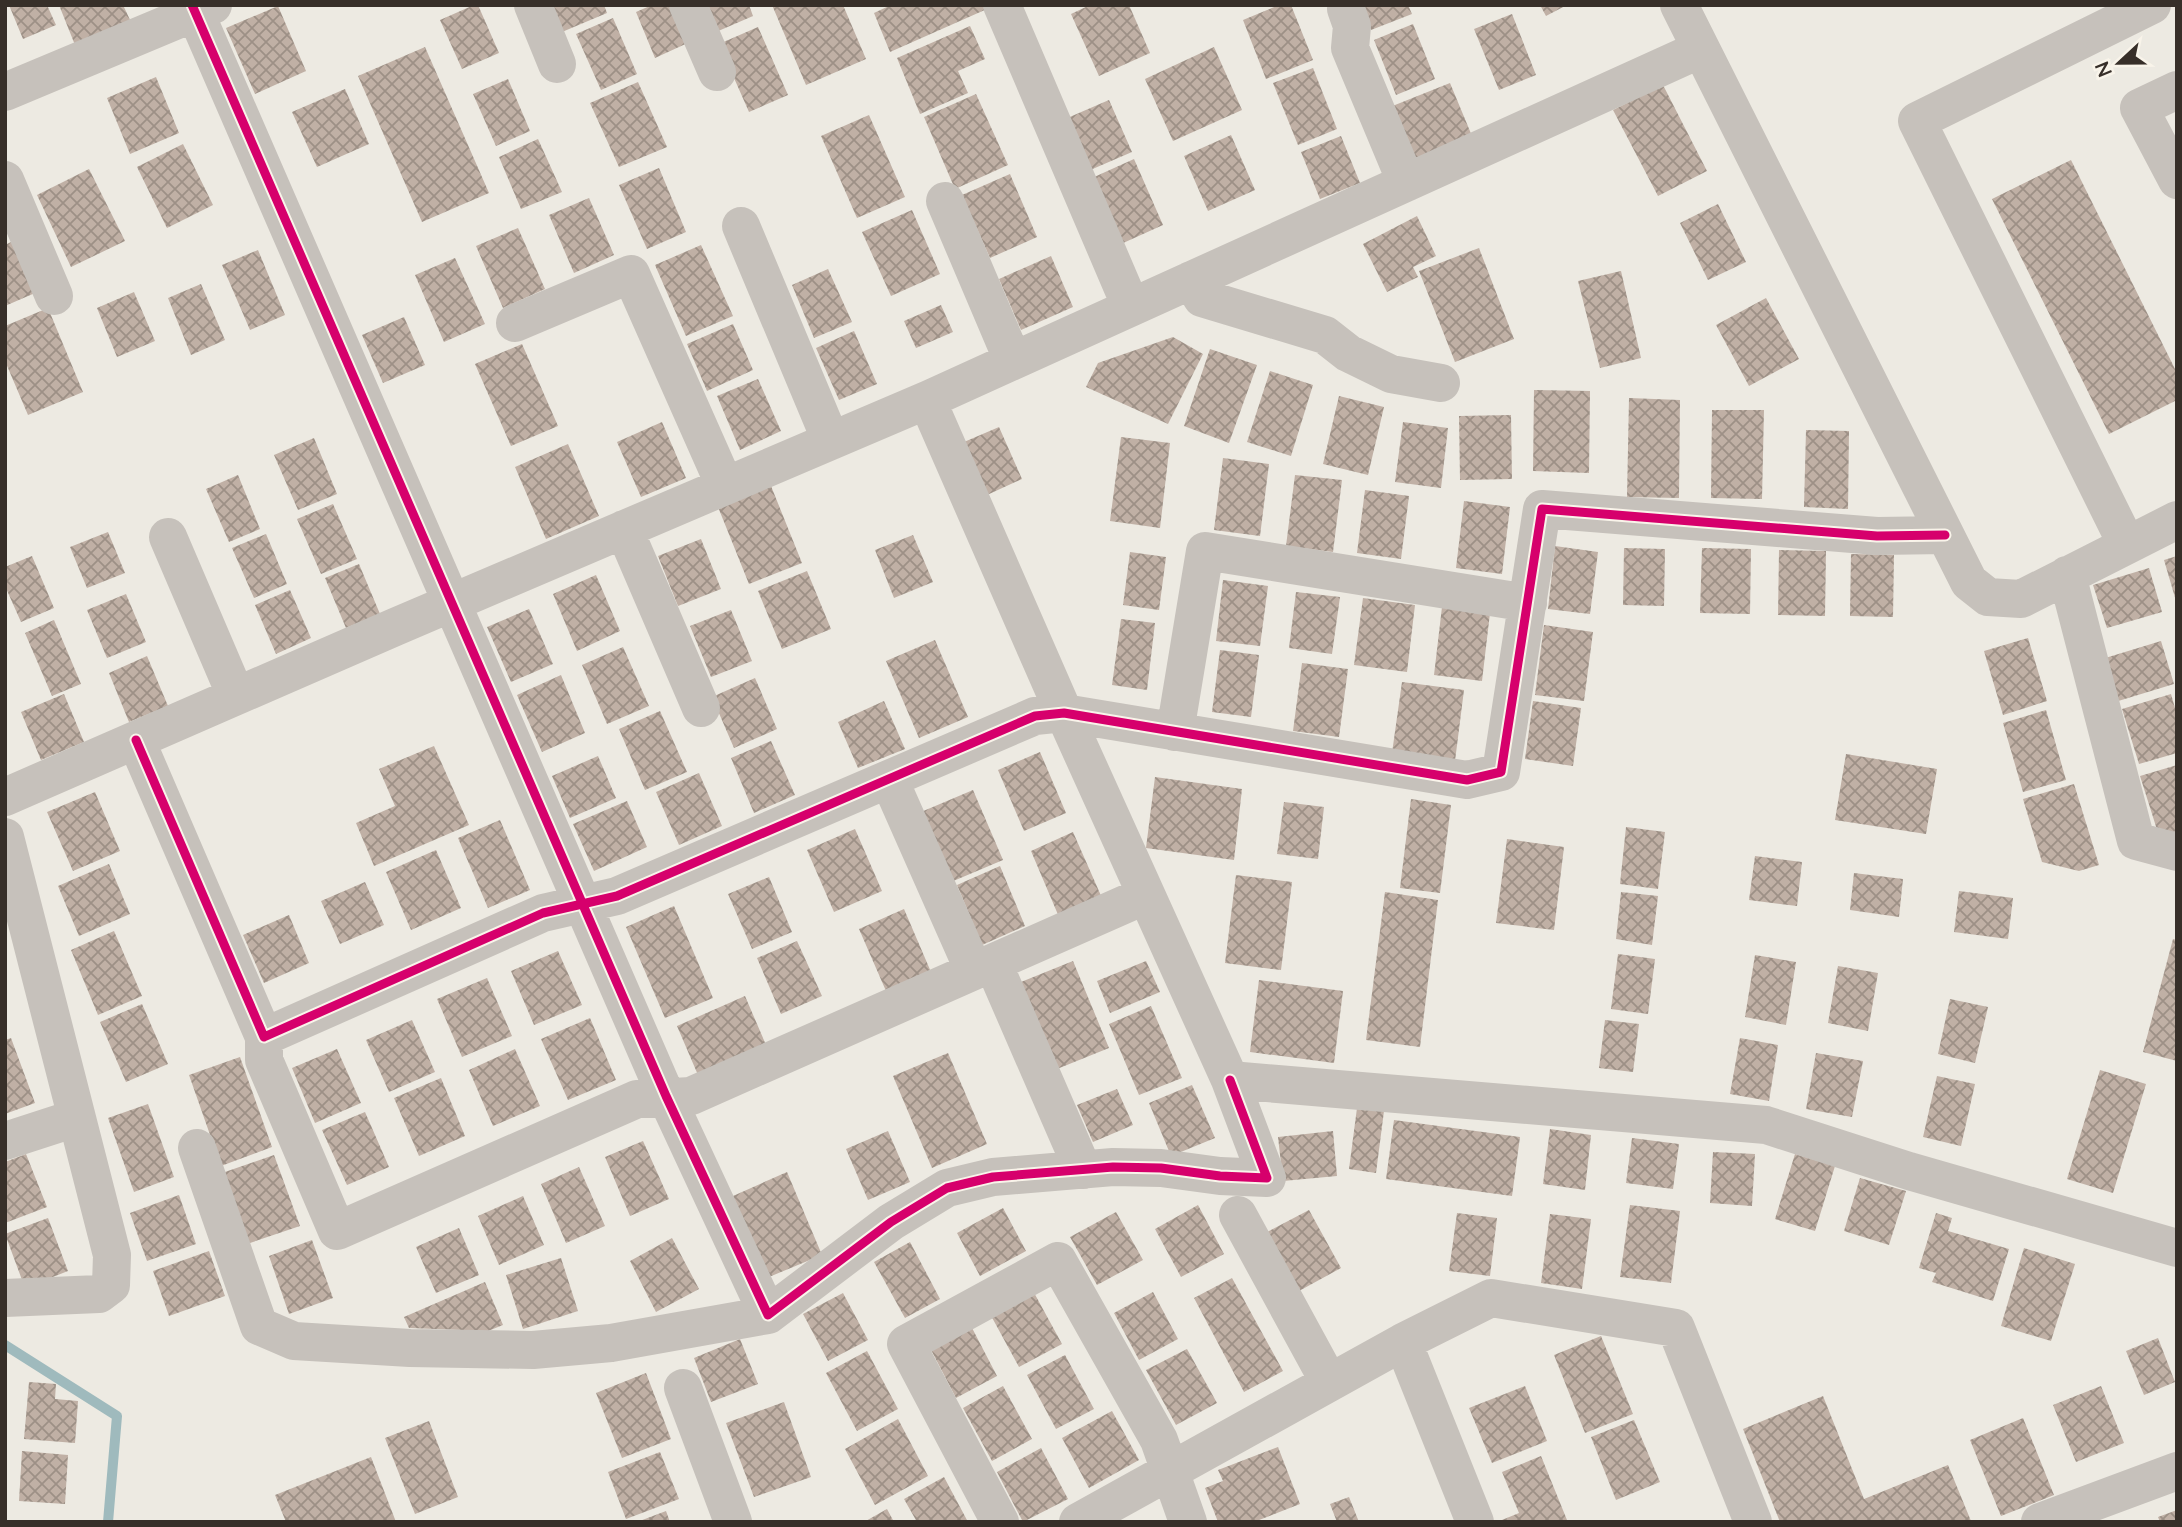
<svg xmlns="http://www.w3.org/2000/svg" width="2182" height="1527" viewBox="0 0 2182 1527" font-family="Lato,sans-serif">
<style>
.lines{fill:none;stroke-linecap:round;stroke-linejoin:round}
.stream{stroke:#9fbabd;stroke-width:10}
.building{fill:url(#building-cross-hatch)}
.street{stroke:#c6c1bb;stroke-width:38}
.cycleway-casing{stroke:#f9f4ea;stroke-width:13}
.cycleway{stroke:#d6006c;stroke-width:9}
</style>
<defs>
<pattern id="building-cross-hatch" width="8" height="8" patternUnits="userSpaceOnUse" patternTransform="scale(1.75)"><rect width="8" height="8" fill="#c0b0a5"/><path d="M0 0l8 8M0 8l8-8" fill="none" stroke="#9d9086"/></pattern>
</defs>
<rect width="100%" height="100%" fill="#edeae2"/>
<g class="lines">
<path class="stream" d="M5,1345L117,1416L108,1522"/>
</g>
<path class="building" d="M9,5H47L56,25L23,39Z
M59,5H123L131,22L75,45Z
M474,5H478L499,53L462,69L440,20Z
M550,5H604L607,13L562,32Z
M652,5H677L692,41L655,58L636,12Z
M704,5H749L753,16L716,32Z
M772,5H843L866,59L806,85Z
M891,5H986L987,9L890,52L874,13Z
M1090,5H1129L1150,53L1099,76L1071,14Z
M1279,5H1291L1313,60L1266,79L1243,20Z
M1361,5H1408L1412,14L1371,30Z
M1540,5H1567L1546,16Z
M278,6L306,71L255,94L226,28Z
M1512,14L1536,75L1499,90L1474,29Z
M613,18L637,74L601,90L576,34Z
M1413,24L1435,79L1396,95L1374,40Z
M970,26L985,59L958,71L968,93L920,114L897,58Z
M758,27L788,95L749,112L719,44Z
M425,47L489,193L422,222L358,76Z
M1214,47L1242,110L1173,141L1145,79Z
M1313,68L1337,129L1298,145L1273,83Z
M156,77L179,133L130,154L107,98Z
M508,79L530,131L496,146L473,94Z
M638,82L667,147L619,167L590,103Z
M1450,83L1472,136L1412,160L1390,107Z
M1663,85L1707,171L1658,196L1613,110Z
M345,89L369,144L317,167L292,112Z
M976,94L1008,165L955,189L924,117Z
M1109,100L1132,152L1088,171L1065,119Z
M869,115L905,197L857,218L821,136Z
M1231,135L1255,190L1208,211L1184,156Z
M1341,136L1360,183L1320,199L1301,152Z
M538,139L562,192L521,209L499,157Z
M183,144L213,205L167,228L137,167Z
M1134,159L1163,225L1121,244L1092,178Z
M2071,160L2177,373V400L2109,434L1992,199Z
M659,168L686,232L647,249L619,185Z
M89,169L125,241L71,267L37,195Z
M1010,174L1037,237L990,258L962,195Z
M589,198L614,255L574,273L549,215Z
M1718,204L1746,262L1708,280L1680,223Z
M912,210L940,274L891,296L862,232Z
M1417,216L1436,256L1413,267L1418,277L1387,292L1363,244Z
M518,228L545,289L503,308L476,246Z
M13,241L35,293L5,306V245Z
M701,245L733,316L686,336L655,265Z
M1479,248L1514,339L1455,362L1419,271Z
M258,250L285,315L250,330L222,265Z
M1051,256L1073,307L1021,330L999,279Z
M455,258L485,324L444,342L415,275Z
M828,269L852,322L814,338L792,285Z
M1621,271L1641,358L1600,368L1578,281Z
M201,284L225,340L191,355L168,298Z
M134,292L155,341L117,357L97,308Z
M1766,298L1799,359L1749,386L1716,325Z
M941,305L953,332L916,348L904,321Z
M48,308L83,392L28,415L5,361V326Z
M404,317L425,365L383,383L362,335Z
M733,324L753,370L707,391L687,344Z
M854,331L877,384L839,400L816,348Z
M1173,337L1203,354L1168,424L1086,387L1098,363Z
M522,344L558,426L511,446L475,364Z
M1210,349L1257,365L1229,443L1184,426Z
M1270,371L1313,385L1291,456L1247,442Z
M758,379L781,431L740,450L717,396Z
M1534,390L1590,391L1589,473L1533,471Z
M1339,396L1384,407L1368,475L1323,464Z
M1629,398L1680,400L1679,498L1627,497Z
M1712,410H1764L1762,499L1711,498Z
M1511,415L1512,479L1460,480L1459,416Z
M662,422L686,478L641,497L617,442Z
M1403,422L1448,428L1441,488L1395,482Z
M999,427L1022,479L987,495L964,442Z
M1806,430L1849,431L1848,509L1804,507Z
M1121,437L1170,443L1160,528L1110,521Z
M314,438L337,494L298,510L274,455Z
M568,444L599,516L546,539L515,467Z
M1223,458L1269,464L1260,536L1214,530Z
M238,475L260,529L229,542L206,489Z
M1295,475L1342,480L1333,552L1286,546Z
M771,486L802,563L749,584L718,507Z
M1365,490L1409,496L1401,559L1357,553Z
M1464,501L1510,507L1502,574L1456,568Z
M333,504L357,559L321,574L297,519Z
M108,532L125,573L87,588L70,547Z
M266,534L287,584L254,598L232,548Z
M913,535L933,582L894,598L875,550Z
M701,539L721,589L678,606L658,556Z
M1555,546L1598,552L1590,614L1548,609Z
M1624,548L1665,549L1664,606L1623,605Z
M1702,548L1751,549L1750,614L1700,613Z
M1779,550L1826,551L1825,616L1778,615Z
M1130,552L1166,557L1159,610L1123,605Z
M1851,554L1894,555L1893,617L1850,616Z
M32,556L54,608L21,622L5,586V567Z
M2177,556V601H2176L2164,560Z
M359,564L380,614L346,628L325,578Z
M2149,568L2162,612L2107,628L2093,585Z
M807,571L831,629L782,649L758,591Z
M596,575L620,631L577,651L553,594Z
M1223,580L1268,586L1260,646L1216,641Z
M290,590L311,638L276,654L255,605Z
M1296,592L1340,597L1332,654L1289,648Z
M126,594L146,642L107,658L87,610Z
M1363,598L1415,605L1407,672L1354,665Z
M1442,607L1490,613L1482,681L1434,675Z
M529,609L553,664L511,682L487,627Z
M731,610L752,661L711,677L690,626Z
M1121,619L1155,623L1147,690L1112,685Z
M54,620L81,684L52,696L25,633Z
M1544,625L1593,632L1584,701L1535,695Z
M2028,638L2047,701L2003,715L1984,651Z
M935,640L968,717L919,738L886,661Z
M2161,641L2174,684L2115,702L2102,659Z
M623,647L649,706L607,724L582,665Z
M1220,650L1259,655L1251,717L1212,712Z
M147,656L168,706L129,722L109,673Z
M1302,663L1348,669L1339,737L1293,731Z
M561,675L585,733L542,752L517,695Z
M755,678L777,729L734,748L712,697Z
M1402,682L1464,690L1455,761L1392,753Z
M64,694L84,742L41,760L21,712Z
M2171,694L2177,715V753L2139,764L2122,709Z
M884,701L905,749L858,768L838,722Z
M1533,701L1581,708L1573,766L1525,759Z
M2046,710L2066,780L2023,792L2003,723Z
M660,711L687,772L645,790L619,729Z
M771,741L795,795L754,813L731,758Z
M434,746L469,825L374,866L356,823L395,806L379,769Z
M1040,752L1066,813L1024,831L998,770Z
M1846,754L1937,769L1926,834L1835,820Z
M598,756L616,798L570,818L552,776Z
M2177,765V831L2159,836L2140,776Z
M699,773L722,826L679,845L656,792Z
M1155,777L1242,789L1234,860L1146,848Z
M2074,784L2099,865L2079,871L2042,862L2023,799Z
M973,790L1003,860L951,882L921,812Z
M95,792L120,851L73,871L47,812Z
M1411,799L1451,805L1440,893L1400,888Z
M627,801L647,847L594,871L573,824Z
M1284,802L1324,807L1318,859L1277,854Z
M500,820L530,890L488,908L458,838Z
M1626,827L1665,832L1658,889L1620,884Z
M855,829L882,891L834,912L807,850Z
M1073,832L1102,898L1059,917L1031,851Z
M1507,839L1564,847L1554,930L1496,923Z
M436,850L461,908L411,930L386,872Z
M1755,856L1802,862L1797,906L1749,900Z
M109,864L130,914L79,936L58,886Z
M1000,866L1025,926L982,945L957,885Z
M1854,873L1903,879L1899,917L1850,910Z
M1236,875L1292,882L1281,970L1225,963Z
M769,877L792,932L752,949L728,894Z
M365,882L384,925L340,944L321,901Z
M1959,891L2013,898L2008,939L1954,932Z
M1385,892L1438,900L1420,1047L1366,1040Z
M1621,892L1658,896L1652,945L1616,939Z
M674,906L713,998L665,1018L626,927Z
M904,909L931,972L886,991L859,929Z
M289,915L309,963L264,983L243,935Z
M114,931L142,996L98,1015L71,950Z
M2173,939L2177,940V1061L2143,1052Z
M797,941L822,996L781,1014L757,958Z
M558,951L582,1005L534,1025L511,971Z
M1618,954L1655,959L1648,1014L1611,1009Z
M1755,955L1796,962L1786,1025L1745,1017Z
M1073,961L1109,1048L1057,1069L1021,982Z
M1146,961L1160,992L1110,1013L1097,981Z
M1838,966L1878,973L1868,1031L1828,1023Z
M487,978L512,1036L462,1057L437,999Z
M1259,980L1343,991L1334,1063L1250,1052Z
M745,996L766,1045L698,1075L677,1026Z
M1950,999L1988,1007L1975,1063L1938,1054Z
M142,1004L168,1064L126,1082L100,1022Z
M1151,1006L1182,1078L1139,1095L1109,1024Z
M590,1018L616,1080L568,1100L541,1039Z
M412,1020L435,1072L389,1092L366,1040Z
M1605,1020L1639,1024L1633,1072L1599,1068Z
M11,1038L35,1103L5,1114V1040Z
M1740,1038L1778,1045L1769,1101L1730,1094Z
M337,1049L361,1103L315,1123L292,1068Z
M515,1049L540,1106L493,1126L469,1070Z
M948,1053L987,1144L932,1168L893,1076Z
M1816,1053L1863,1061L1852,1117L1806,1109Z
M240,1057L272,1147L221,1166L189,1075Z
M2100,1070L2146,1084L2113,1193L2067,1179Z
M1937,1076L1975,1084L1961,1146L1923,1137Z
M441,1078L465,1136L419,1156L394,1098Z
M1192,1085L1215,1138L1171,1156L1149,1103Z
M1117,1089L1133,1125L1093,1142L1077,1105Z
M148,1104L174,1177L134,1192L108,1118Z
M1357,1108L1384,1111L1376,1173L1349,1169Z
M365,1112L389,1167L347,1185L322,1130Z
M1394,1120L1520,1137L1512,1196L1386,1179Z
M1550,1129L1591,1135L1585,1190L1543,1184Z
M888,1131L910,1182L868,1200L846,1149Z
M1333,1131L1337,1176L1283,1181L1278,1137Z
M1632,1138L1679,1144L1673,1189L1626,1183Z
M643,1141L669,1199L630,1216L605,1157Z
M1713,1152L1755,1154L1752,1206L1710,1203Z
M26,1154L47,1207L5,1223V1162Z
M1795,1154L1835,1166L1815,1231L1775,1219Z
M274,1155L300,1226L247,1244L222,1173Z
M579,1167L605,1226L566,1243L541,1184Z
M787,1172L822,1255L769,1277L733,1196Z
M1860,1178L1906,1191L1889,1245L1844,1231Z
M179,1195L196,1244L147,1261L130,1213Z
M523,1196L544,1245L499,1265L478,1216Z
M1198,1205L1224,1254L1181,1277L1155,1229Z
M1630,1205L1680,1211L1671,1283L1620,1277Z
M1003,1208L1026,1251L980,1276L957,1233Z
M1309,1210L1341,1268L1299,1291L1267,1232Z
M1116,1212L1143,1260L1097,1285L1070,1237Z
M1457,1213L1497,1218L1490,1276L1449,1271Z
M1936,1213L1952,1218L1948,1231L2009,1249L1993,1301L1932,1282L1936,1273L1919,1268Z
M1550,1214L1591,1219L1582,1289L1541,1283Z
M48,1218L68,1271L25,1288L5,1234Z
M459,1228L479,1275L436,1293L416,1247Z
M672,1238L699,1289L656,1312L630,1261Z
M312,1240L333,1298L289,1314L269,1256Z
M910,1242L940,1299L905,1318L874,1262Z
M2024,1248L2075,1264L2051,1341L2001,1326Z
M209,1251L225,1296L169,1316L153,1271Z
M561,1258L578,1311L523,1329L506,1275Z
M1232,1278L1283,1371L1244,1392L1194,1298Z
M485,1282L503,1325L488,1331L409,1328L404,1317Z
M1032,1289L1062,1344L1019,1367L989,1312Z
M1153,1292L1178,1339L1139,1360L1114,1313Z
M843,1293L868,1340L828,1361L803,1314Z
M971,1326L997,1376L956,1398L930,1348Z
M1601,1336L1633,1414L1585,1433L1554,1355Z
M2158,1338L2175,1382L2144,1395L2126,1351Z
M740,1339L758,1384L711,1402L694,1358Z
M1187,1349L1217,1403L1176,1425L1146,1370Z
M867,1351L898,1409L857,1431L826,1373Z
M1065,1355L1094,1409L1056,1429L1027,1375Z
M646,1373L671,1439L622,1458L596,1393Z
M29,1382L56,1384L55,1399L78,1401L75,1443L24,1439Z
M1003,1386L1032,1439L992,1461L963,1408Z
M1525,1386L1547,1441L1492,1463L1469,1408Z
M2101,1386L2124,1443L2076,1462L2053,1405Z
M1823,1396L1864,1499L1948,1465L1971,1521L1780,1522L1743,1429Z
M784,1402L811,1477L754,1497L726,1423Z
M1112,1411L1139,1460L1089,1488L1062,1438Z
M2023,1418L2054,1495L2001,1516L1970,1440Z
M898,1419L928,1476L875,1505L845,1449Z
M1634,1420L1660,1482L1616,1500L1591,1437Z
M429,1421L458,1497L415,1514L385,1438Z
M1278,1447L1300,1504L1254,1522H1218L1205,1488L1223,1481L1218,1470Z
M1041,1448L1068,1499L1023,1522L997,1472Z
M22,1451L68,1455L65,1504L19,1501Z
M660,1452L679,1499L626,1519L608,1472Z
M1541,1456L1567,1520L1497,1522L1519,1513L1502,1472Z
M371,1457L396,1522H286L275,1495Z
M944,1477L968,1522H917L904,1499Z
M1349,1497L1359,1522H1337L1330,1504Z
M887,1509L894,1522H864Z
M2177,1510V1522H2160L2158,1517Z
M666,1511L670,1522H637Z"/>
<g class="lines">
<path class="street" d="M192,5L666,1096L768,1315L891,1222L947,1188L993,1177L1113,1167L1161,1168L1220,1176L1267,1178L1230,1080
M533,5L557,64
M688,5L717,72
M1002,5L1131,307
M1679,5L1969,582L1988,597L2021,599L2177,520
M1346,9L1352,26L1350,48L1406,182
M2177,90L2139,108L2177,180
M5,92L213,5
M5,180L54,296
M945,201L1013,361
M741,226L831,441
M1191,280L1202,298L1325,335L1348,353L1391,374L1441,383
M515,323L631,274L725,486
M927,400L1064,713L1230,1080L1766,1125L1909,1171L2177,1248
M624,529L701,708
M168,537L236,696
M2127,545L1917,121L2152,5
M2067,575L2136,841L2177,852
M1175,732L1205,551L1528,603
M136,740L264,1037L543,913L617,896L1035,716L1064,713L1467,780L1501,772L1542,509L1877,536L1945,535
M889,779L974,971
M5,797L395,627L927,400L1701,49
M5,837L112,1255L111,1285L99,1294L5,1298
M993,963L1083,1170
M264,1037V1060L337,1231L637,1099L691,1096L1146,895
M5,1141L76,1118
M197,1148L259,1326L294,1341L410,1348L533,1350L611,1343L768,1315
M1238,1215L1329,1382
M1403,1342L1475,1522
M683,1388L733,1522
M1000,1522L906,1344L1058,1261L1159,1440L1188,1522
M1078,1522L1403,1342L1491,1298L1676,1328L1753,1522
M2040,1522L2177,1471"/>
<g class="cycleway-casing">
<path id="cycleway" d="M192,5L666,1096L768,1315L891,1222L947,1188L993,1177L1113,1167L1161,1168L1220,1176L1267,1178L1230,1080
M136,740L264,1037L543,913L617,896L1035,716L1064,713L1467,780L1501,772L1542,509L1877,536L1945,535"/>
</g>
<use href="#cycleway" class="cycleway"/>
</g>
<rect width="2182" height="1527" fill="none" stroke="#372f29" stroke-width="14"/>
<g transform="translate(2119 63) rotate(248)" stroke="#f9f4ea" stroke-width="5" paint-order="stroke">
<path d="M0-5L12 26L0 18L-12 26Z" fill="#372f29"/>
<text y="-10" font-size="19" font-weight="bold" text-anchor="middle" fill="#372f29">N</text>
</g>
</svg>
